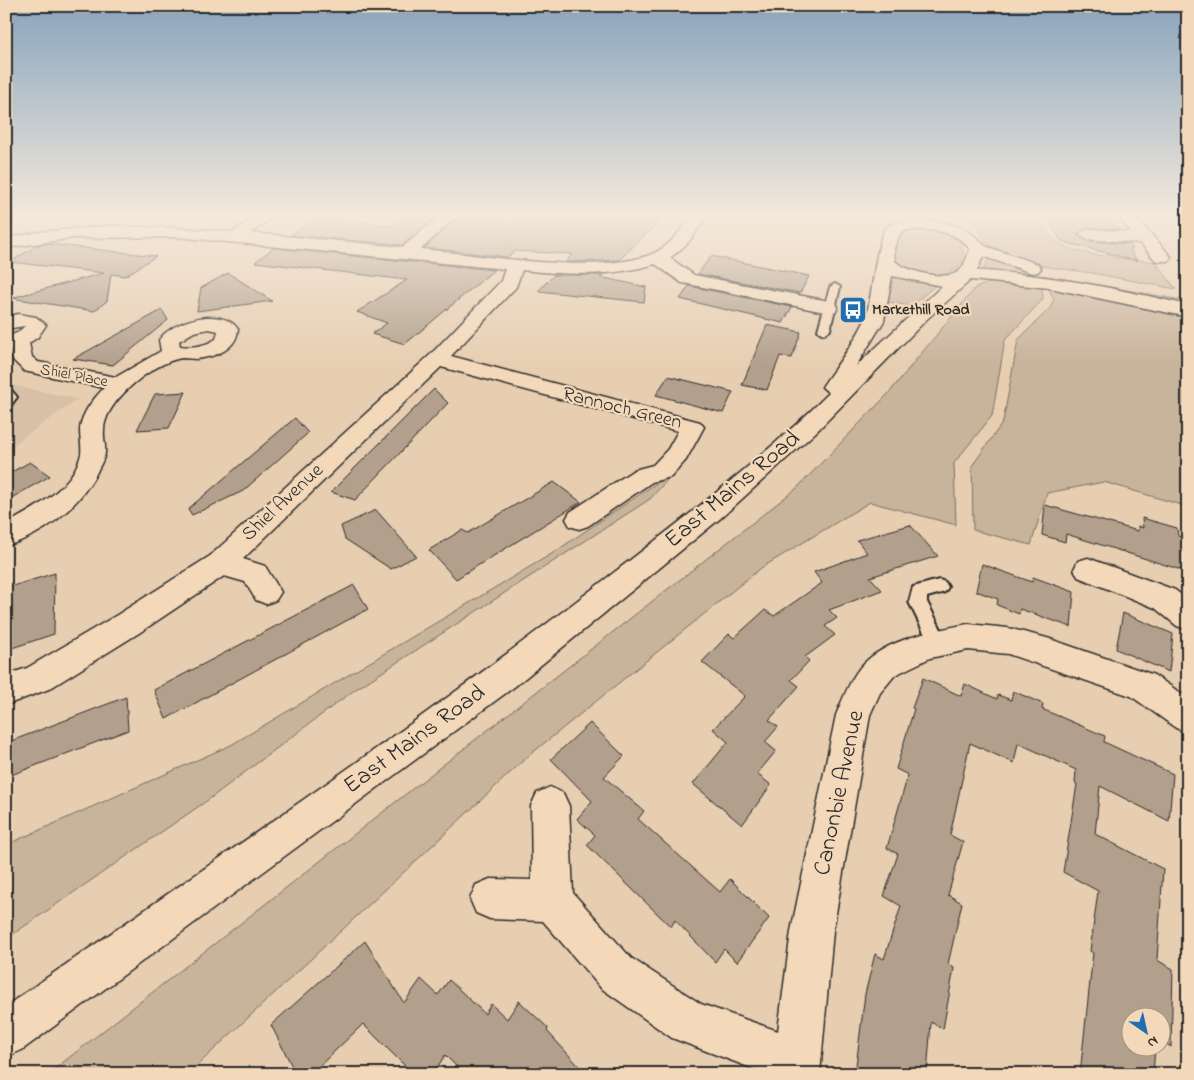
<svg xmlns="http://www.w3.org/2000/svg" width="1194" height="1080" viewBox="0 0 1194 1080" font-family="'Indie Flower',sans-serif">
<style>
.built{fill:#d7c0a6}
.green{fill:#c8b39b;stroke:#7a6f63}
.building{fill:#b2a08c;stroke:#2b2b2b}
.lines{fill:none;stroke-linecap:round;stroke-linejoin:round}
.service-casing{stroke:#2b2b2b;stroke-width:4}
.minor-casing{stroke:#2b2b2b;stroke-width:3}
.tertiary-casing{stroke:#2b2b2b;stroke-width:3}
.secondary-casing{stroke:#2b2b2b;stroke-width:3}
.service{fill:#f3d9ba;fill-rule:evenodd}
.minor{fill:#f3d9ba;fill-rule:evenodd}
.tertiary{fill:#f3d9ba;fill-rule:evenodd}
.secondary{fill:#f3d9ba;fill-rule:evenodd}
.labels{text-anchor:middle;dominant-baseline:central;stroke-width:4.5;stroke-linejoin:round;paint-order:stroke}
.far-poi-label{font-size:16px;font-weight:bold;fill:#2b2b2b;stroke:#f3d9ba;text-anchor:start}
.far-street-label{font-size:16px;fill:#2b2b2b;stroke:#f3d9ba}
.street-label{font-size:20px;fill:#2b2b2b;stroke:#f3d9ba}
.near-street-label{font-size:24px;fill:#2b2b2b;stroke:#f3d9ba}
</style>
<rect width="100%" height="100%" fill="#e7ceb1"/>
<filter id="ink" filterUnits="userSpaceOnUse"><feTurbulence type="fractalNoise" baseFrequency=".02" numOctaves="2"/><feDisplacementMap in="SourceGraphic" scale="10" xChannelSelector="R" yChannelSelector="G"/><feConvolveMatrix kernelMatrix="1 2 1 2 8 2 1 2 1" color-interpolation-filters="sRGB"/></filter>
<g filter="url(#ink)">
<path class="built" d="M6,384L78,399L6,450Z"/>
<path class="green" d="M971,215H1039C1041,222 1047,233 1053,239C1072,257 1128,258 1155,262L1176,289L1092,273L1042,266L1006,255L989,246Z
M916,228C930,228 955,229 961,244C976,283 907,283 896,260C892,251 898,242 902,234Z
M989,258L1035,273L1032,277L983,270Z
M891,274L913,282L937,284L911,306L888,302Z
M1042,275L1188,301V306L1041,278Z
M995,281L1015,282L1042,288L1043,299L1005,340L992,416L954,463L956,525L870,502L761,568L526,758L188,1074H48L797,488L888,394L975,288Z
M1049,289L1188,316V507L1104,482L1047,493L1031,545L973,530L972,466L1003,422L1018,340L1050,308L1054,299Z
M677,469L650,499L353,691L208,800L6,939V845L231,745L553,553Z"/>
<path class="building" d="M406,215H438L402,245L291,235L313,218L335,221L338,219L393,226Z
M460,215H666L619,260L566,262L572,254L515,251L508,257L425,248Z
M1046,215H1109L1119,229L1087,227L1077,235L1087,241L1130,244L1133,249H1129L1137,261L1061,241Z
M49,244L156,256L125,276L111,274L107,301L94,311L11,298L104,273L10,262L38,245Z
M273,248L494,270L405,344L372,334L387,323L357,312L407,280L255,262Z
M711,256L809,276L800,293L698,274Z
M228,273L272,301L197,311L201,288Z
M554,275H603L600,277L646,287L644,302L538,291Z
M689,286L792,307L783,323L680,299Z
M162,310L168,320L113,365L73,359Z
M767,325L801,332L792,358L780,356L767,390L742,385Z
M668,376L733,392L723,413L656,395Z
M434,389L448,403L355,500L331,492Z
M186,392L169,428L137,430L155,394Z
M295,418L308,433L243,491L192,515L188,509Z
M30,462L50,476L6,501V475Z
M554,482L581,502L456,579L429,550L462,530L468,533Z
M1045,505L1138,531V526L1143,528L1142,518L1177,528L1178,536L1188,539V572L1066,534L1065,542L1042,535Z
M376,510L416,556L391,569L345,539L341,526Z
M910,525L938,556L870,577L882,590L829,610L837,618L825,626L835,635L805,657L809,661L791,680L799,686L769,720L778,727L765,742L776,751L757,774L771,785L742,825L693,784L728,742L713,729L745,696L702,662L729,634L734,638L765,610L774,616L822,583L814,572L867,553L857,540Z
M982,564L1032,582L1033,577L1074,592L1071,627L1020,609L1019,614L997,605L998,599L976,591Z
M55,573L54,634L6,650V588Z
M354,585L368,609L166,719L154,690Z
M1123,613L1173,634L1169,672L1116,649Z
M923,678L961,696L965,684L997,699L998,695L1011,700L1013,691L1043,704L1042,709L1105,736L1104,742L1173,774L1169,821L1100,786L1095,834L1163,869L1157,960L1173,969L1171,1047L1162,1041V1018H1132V1048H1155L1153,1074H1080L1093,953L1090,951L1098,891L1063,872L1077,784L1075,783L1076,770L1018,743L1014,763L970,743L950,835L963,842L948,895L962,903L948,964L954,968L943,1029L931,1022L927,1074H855L865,994L875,954L884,959L901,906L884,896L898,854L887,848L908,775L896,769L914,709L912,708Z
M126,697L128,730L6,777V743Z
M590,723L624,756L604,777L644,811L638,819L720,892L730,879L769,918L737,962L724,949L715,962L675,920L671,927L587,845L595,835L577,819L592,801L551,759Z
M365,941L404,1003L421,979L438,995L449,980L485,1014L491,1004L507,1019L519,1001L548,1028L547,1031L586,1074H464L445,1055L433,1074H413L363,1024L311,1074H296L271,1025Z"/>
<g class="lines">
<g class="service-casing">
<path id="service" d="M835,284L840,287L830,330L824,334L820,332L818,330L830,287Z
M6,389L11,390L17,397L11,405L6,406Z
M939,580L945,582L948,587L945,592L927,597V602L948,643L946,649L939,651L932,649L909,602L913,587Z"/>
</g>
<g class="minor-casing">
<path id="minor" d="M257,215H275L251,233L403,247L441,215H458L421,249C482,255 597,276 652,254C669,247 682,230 692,215H708L688,243L670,258L694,275L829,301L836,303L838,307L836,311L829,313L688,284L682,283L655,264C612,277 567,275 522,270L516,287L451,356L700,422L704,427L686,460L671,477L652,482L588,526L579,529L570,526L566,519L570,512L634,470L653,465L668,449L678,431L441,367L243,559L265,566L281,592L276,600L266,604L256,600L245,582L224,576L139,633L49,689L6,705V675L27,668L117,615L210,556L430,355L501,281L505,269L176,237L74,238L6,248V238L40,232L108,226L176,228L233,232Z
M1117,215H1133L1168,253L1171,257L1168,261H1156L1140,243L1087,239L1079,234L1087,229L1131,232Z
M18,314L36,317L46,325L38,337L29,343L32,357L38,362L116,377L161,351L159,340C173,320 222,306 238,329C237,350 214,357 196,359C190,359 183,357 177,359C158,364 136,380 123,394C114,403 104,417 104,430C103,438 106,445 105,453C104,460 99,467 96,474C77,508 44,535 6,546V524C34,509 73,488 81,454C82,446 80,439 80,431C80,415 94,398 104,388L24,371L12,359L10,348L6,349V337L17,333L25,326L6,329V317ZM209,329L218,331L216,339C205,346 193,348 180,346L179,341L194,332Z
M1088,558L1175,590L1188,600V630L1177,626L1155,608L1078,577L1074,569L1078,561Z
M968,624L1008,628L1047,638L1154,675L1188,698V733L1176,728L1131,696L1008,654L968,650L930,658L895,675L880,693L870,715L833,931L820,1074H767L672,1038L601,988L543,921L490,919L476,913L470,899L476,885L490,879L532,880L531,806L537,793L550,787L563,793L569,806L573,893L631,958L701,1004L778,1031L791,931L836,715C842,701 848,685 856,673C878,640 932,631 968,624Z"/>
</g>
<g class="tertiary-casing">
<path id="tertiary" d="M979,244L1038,264L1041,268L1038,272L1032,273L973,253L971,249L973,245Z
M967,270C1042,273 1115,288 1188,305V317L1050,288L961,279L958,275L961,271Z"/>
</g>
<g class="secondary-casing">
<path id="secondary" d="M907,220C937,219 969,223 987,249L973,278L927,319L817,431L722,517L514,687L22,1050L6,1057V1006C202,869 402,736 591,590C673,527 756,465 829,393L822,387C836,366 853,345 864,322C873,303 875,235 888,226C893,222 902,222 907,220ZM908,230C930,229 956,230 970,249C967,256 965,265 960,270C949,283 905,271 895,261L894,248L901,232ZM892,276L942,286L856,366L884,321Z"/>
</g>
<use href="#service" class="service"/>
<use href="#minor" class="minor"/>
<use href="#tertiary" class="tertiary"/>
<use href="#secondary" class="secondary"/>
</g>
</g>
<linearGradient id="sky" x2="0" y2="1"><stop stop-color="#89a4bd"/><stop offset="0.59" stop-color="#f4e9dc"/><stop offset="1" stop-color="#f4e9dc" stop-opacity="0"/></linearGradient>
<rect width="1194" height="366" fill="url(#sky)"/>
<defs>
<g id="bus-square" transform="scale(1.4375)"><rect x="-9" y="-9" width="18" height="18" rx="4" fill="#1f6fb2" stroke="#f3d9ba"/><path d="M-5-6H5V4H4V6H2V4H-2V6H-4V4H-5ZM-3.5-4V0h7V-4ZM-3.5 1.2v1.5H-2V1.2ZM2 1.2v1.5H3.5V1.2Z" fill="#fff"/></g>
</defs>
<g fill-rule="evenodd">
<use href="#bus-square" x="853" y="310"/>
</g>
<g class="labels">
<g class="far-poi-label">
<text x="872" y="310">Markethill Road</text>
</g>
<g class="far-street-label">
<text transform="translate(74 376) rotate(11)">Shiel Place</text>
</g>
<g class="street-label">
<text transform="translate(622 409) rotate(14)">Rannoch Green</text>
<text transform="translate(283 503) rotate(-43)">Shiel Avenue</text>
</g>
<g class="near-street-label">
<text transform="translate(733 490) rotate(-40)">East Mains Road</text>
<text transform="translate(415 740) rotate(-36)">East Mains Road</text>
<text transform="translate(840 793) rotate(-78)">Canonbie Avenue</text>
</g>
</g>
<rect width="1194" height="1080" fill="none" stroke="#f3d9ba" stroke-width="25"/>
<rect x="12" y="12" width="1169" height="1055" fill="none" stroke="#2b2b2b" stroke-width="2" filter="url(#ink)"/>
<g transform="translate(1146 1032) rotate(146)"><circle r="24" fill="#f3d9ba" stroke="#a39381"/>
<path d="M0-4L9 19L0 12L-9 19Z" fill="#1f6fb2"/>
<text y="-8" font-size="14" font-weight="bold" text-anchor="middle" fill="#2b2b2b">N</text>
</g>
</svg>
